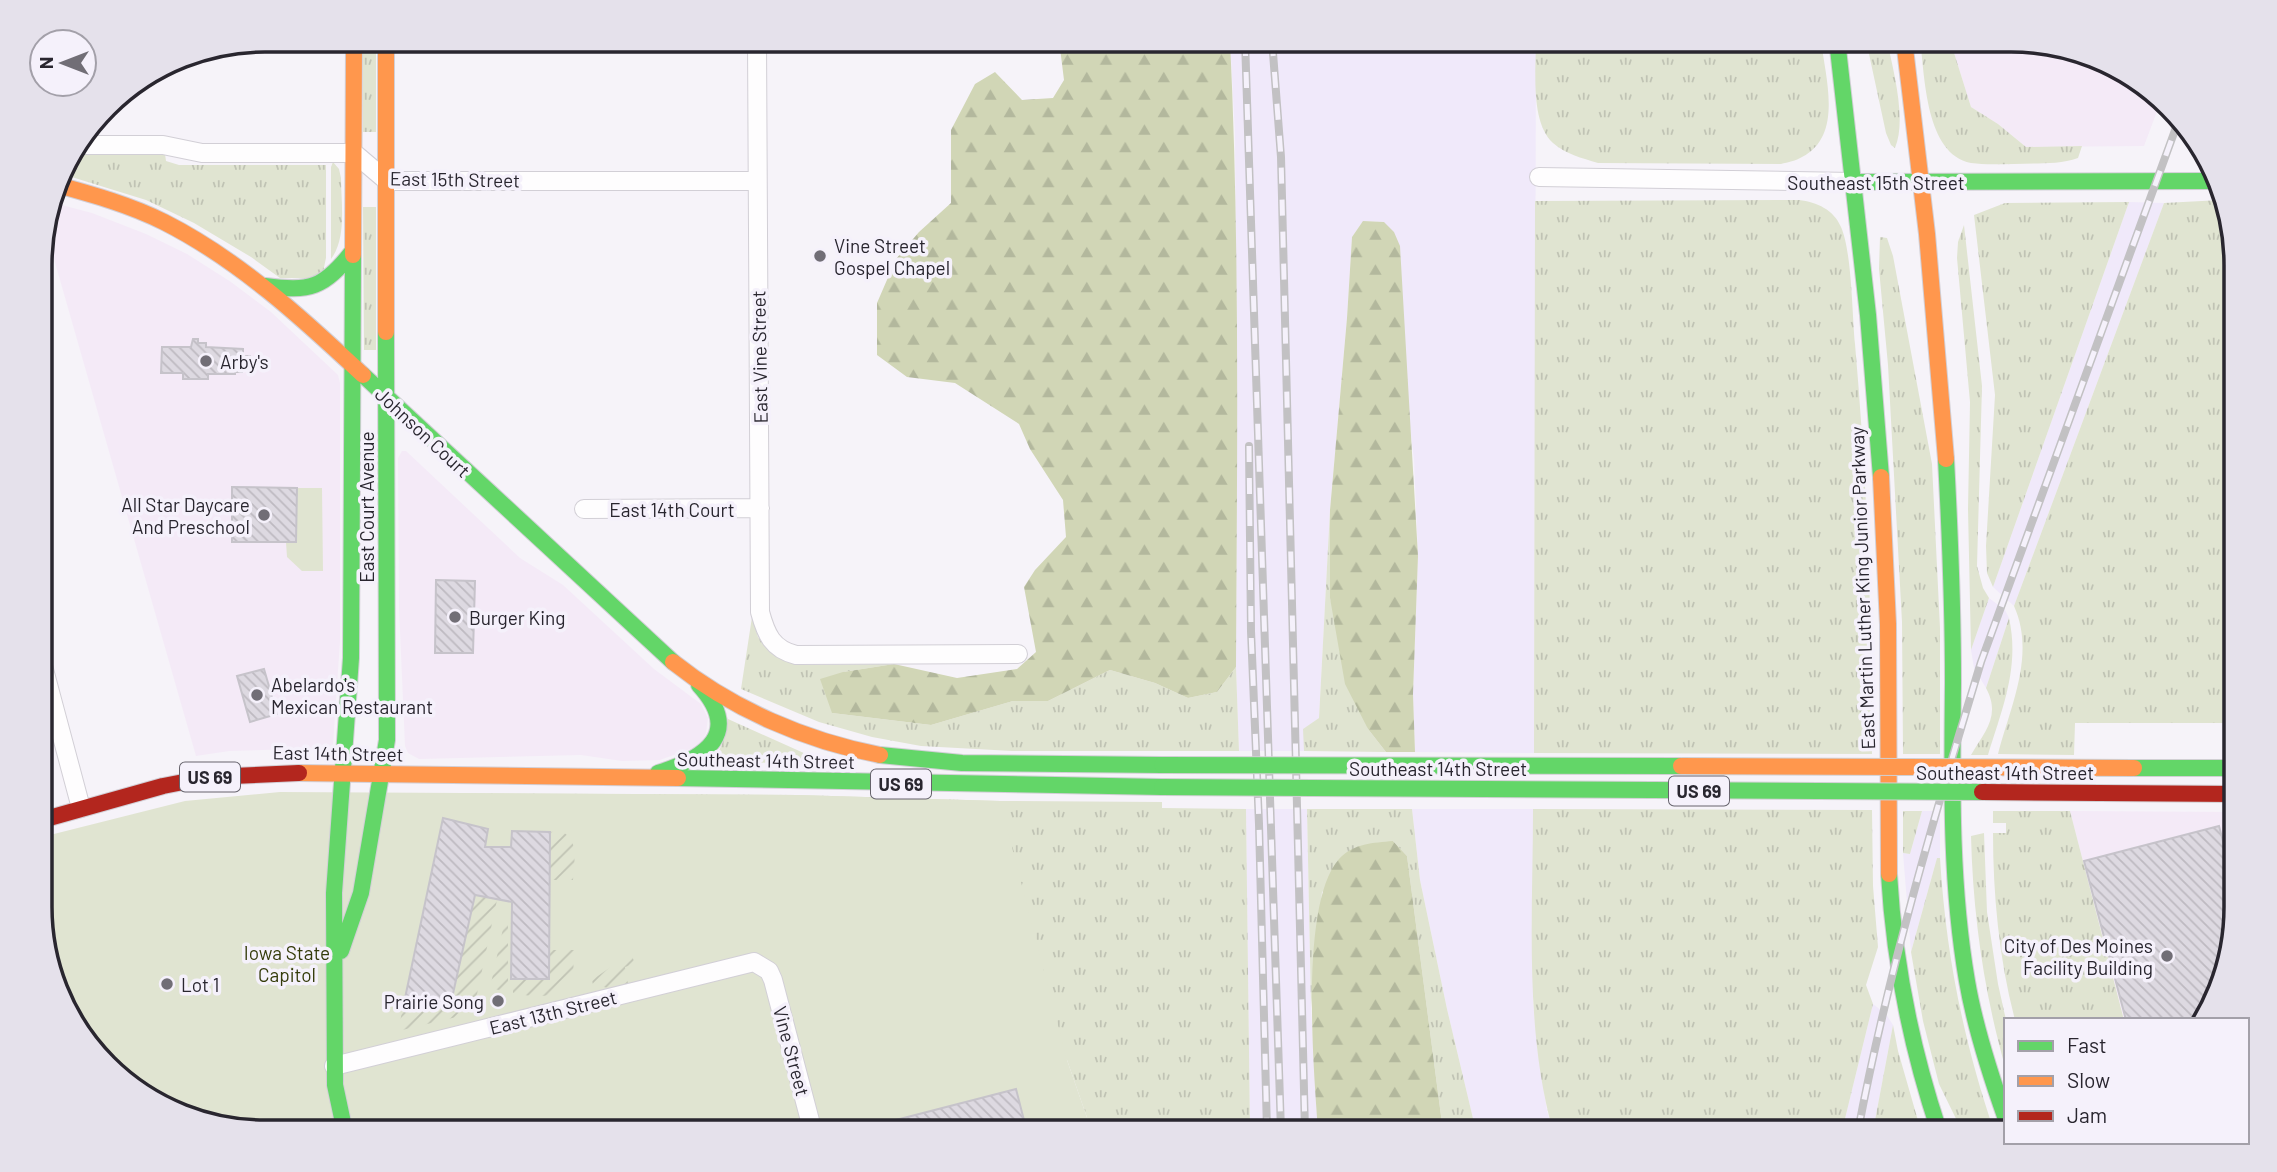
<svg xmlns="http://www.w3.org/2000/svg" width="2277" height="1172" viewBox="0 0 2277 1172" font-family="Barlow,sans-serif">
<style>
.commercial{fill:#f4eaf7}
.built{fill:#f0e9fa}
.grass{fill:url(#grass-tufts)}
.forest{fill:url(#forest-firs)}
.park{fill:#e0e4d1}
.garden{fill:url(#garden-furrows)}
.building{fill:url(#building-back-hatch);stroke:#c6c3ca;stroke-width:2}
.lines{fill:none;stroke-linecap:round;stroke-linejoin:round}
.street-casing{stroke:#d2cfd6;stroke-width:20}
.fast-casing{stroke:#d2cfd6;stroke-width:18}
.slow-casing{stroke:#d2cfd6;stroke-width:18}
.jam-casing{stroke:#d2cfd6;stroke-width:18}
.street{stroke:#fefdfe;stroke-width:18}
.fast{stroke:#63d668;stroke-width:16}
.slow{stroke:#ff974d;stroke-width:16}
.jam{stroke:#b3261e;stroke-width:16}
.rail-casing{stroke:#c2c1c3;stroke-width:8}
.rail{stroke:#f5f1fb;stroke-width:5;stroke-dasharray:16;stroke-linecap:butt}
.fast-bridge-casing{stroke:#d1d0d3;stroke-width:18;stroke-linecap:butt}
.slow-bridge-casing{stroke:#d1d0d3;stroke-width:18;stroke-linecap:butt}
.jam-bridge-casing{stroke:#d1d0d3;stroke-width:18;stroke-linecap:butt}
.fast-bridge{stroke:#63d668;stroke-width:16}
.slow-bridge{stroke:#ff974d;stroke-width:16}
.jam-bridge{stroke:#b3261e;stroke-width:16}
.poi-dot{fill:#716e76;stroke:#f5f1fb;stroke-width:2.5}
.labels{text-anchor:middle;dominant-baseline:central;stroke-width:7;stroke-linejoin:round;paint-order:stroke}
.shield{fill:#f5f1fb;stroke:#66636c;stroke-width:2}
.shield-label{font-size:18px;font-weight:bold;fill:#29262f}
.street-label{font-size:19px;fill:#29262f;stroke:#f5f1fb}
.poi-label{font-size:19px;fill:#29262f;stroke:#f5f1fb;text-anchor:start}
.park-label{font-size:19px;fill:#343b0a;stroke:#f5f1fb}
.rim{fill:none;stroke:#29262f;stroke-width:3.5}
</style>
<defs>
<pattern id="grass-tufts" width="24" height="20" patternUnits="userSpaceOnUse" patternTransform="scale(1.75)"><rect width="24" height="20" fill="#e0e4d1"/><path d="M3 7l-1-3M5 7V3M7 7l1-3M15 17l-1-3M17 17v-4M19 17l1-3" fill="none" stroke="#c0c3b4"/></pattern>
<pattern id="forest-firs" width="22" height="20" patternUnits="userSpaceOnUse" patternTransform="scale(1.75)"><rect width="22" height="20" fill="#d1d6b6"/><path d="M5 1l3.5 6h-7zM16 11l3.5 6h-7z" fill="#b3b89d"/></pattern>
<pattern id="garden-furrows" width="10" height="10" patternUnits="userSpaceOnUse" patternTransform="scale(1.75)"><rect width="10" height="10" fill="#e0e4d1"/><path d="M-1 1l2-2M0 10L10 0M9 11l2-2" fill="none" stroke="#c0c3b4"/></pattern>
<pattern id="building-back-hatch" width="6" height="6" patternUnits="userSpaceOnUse" patternTransform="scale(1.75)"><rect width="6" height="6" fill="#ddd9e1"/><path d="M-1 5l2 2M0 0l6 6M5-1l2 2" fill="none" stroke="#bebac1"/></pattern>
</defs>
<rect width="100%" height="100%" fill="#f6f3f9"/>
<path class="commercial" d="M1950,40H2011L2111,64L2159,106L2144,146L2026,147L1998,124L1971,107Z
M54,203L92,213L146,234L187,254L231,282L271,312L338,375L340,383V641L333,745L330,748L229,751L196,756L46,231Z
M402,451H406L520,558L563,585L654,669L701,704L708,718L706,733L701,745L660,760L622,761L581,755L419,759L408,753L405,746L399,608L398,458Z
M2070,811L2236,812L2237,907L2213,1006L2201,1020H2124Z"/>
<path class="built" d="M1230,40H1536L1534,753L1415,752L1413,694L1418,556L1414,459L1384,222L1363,221L1352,237L1347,318L1330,510L1319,718L1304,729V751H1239L1236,667L1237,402L1235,133Z
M2129,202L2164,203L2014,606L1993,587Z
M1989,598L2005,610L2009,618L1986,688L1974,668L1971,650Z
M1246,809H1307L1311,1008L1318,1131H1250Z
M1412,809H1533V1002L1538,1053L1547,1111L1553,1131H1476L1447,1009L1420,880Z
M1922,811H1940V858H1937L1911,952L1903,853L1910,854Z
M1873,1004L1886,1014L1893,1025L1873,1131H1842Z"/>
<path class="grass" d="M363,40H376V132H363Z
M1536,40H1821C1825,77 1844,135 1802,157C1796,161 1788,162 1781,164L1598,163C1582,158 1565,154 1553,143C1530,122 1536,69 1536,40Z
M1866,40H1887C1893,70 1907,119 1895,148L1891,145L1886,133Z
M1920,40H1950L1971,107L1998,124L2026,147L2082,146L2078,158C2058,165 2036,163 2014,164C2000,164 1985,165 1971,163C1925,154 1925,76 1920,40Z
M165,154L166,161L179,165H326V258L323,272L313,278H280L251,257L194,223L146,200L62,174L64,166L72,155Z
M333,162L339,169L341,178C341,203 347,238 331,259V167Z
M1799,200C1817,202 1834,210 1841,227C1852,252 1852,314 1855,344C1867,480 1872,617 1872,754L1534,753L1535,201Z
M2221,200L2235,237L2236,723H2075L2074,755L1998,754C2010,707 2036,655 2014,606L2164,203Z
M2129,202L1993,587L1987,573L1986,546L1995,395L1974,215L2005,203Z
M363,207H376V350H364Z
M1964,225L1982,386L1977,566L1983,588L1989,598L1971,650L1968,509L1970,402L1957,258L1958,242Z
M1880,237L1887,238L1893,256L1932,464L1940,628V754H1903L1902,622L1888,365L1879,269Z
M1330,510V598L1368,729L1386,752L1304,751L1303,729L1319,718Z
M752,617L758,637L768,650L778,657L796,665L894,664L843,672L832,713L931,725L1013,701H1048L1110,670L1155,683L1188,698L1217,692L1236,667L1239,751H1012L921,746L872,737L819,722L741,689Z
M2009,618C2020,667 2002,709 1988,755H1971C1985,731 2001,716 1986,688Z
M728,719L806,754L851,764L850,769L715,759L722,744Z
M431,793L798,795L1000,801L1162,802V808L1246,809L1250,1131L1092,1132L1067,1060Z
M1307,809H1412L1420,880L1447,1009L1476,1131H1443L1407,856L1393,841L1322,892L1311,1008Z
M1533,809L1872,810L1873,886L1878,947L1866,985L1873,1004L1842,1131H1553C1524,1028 1533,916 1533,809Z
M1903,811H1922L1910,854L1903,853Z
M1993,811H2070L2124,1020H2015C1999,959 1993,895 1993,833H2006V823H1993Z
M1984,833L1987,912L1998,984L2006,1020V1070C1984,993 1973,916 1971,836Z
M1937,858H1940C1946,955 1963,1039 1994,1131H1962L1939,1084L1923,1021L1911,952Z
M1893,1025L1898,1051L1921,1131H1873Z"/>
<path class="forest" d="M1053,40H1230C1240,249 1237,458 1236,667L1217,692L1188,698L1155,683L1110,670L1048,701H1013L931,725L832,713L820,679L843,672L894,664L957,678L1017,669L1036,652L1024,587L1035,570L1066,537L1063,500L1030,449L1019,424L955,383L907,377L877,355V303L896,259L919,232L951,203V130L975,84L995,72L1022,100L1053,98L1064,80L1060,48Z
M1363,221L1384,222L1394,232L1400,246L1418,556L1413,694L1415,752H1386L1368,729L1345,684L1330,598V510L1347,318L1352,237Z
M1393,841L1407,856L1443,1131H1318C1314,1071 1299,904 1339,859C1354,843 1373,843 1393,841Z"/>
<path class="park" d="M297,488H322L323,571H302L287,557L286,542H296Z
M280,792L798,795L1000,801L1067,1060L1092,1132H266L166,1108L79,1032L42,936V837L185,801Z"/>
<path class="garden" d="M560,831C580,838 574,862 573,880H549L550,832Z
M475,895L497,900L473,1013L398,1031L405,998L450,1007Z
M504,924H508V992L490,988Z
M550,950H574L573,982C552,999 538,998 513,993V979H549Z
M631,953L635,964L625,967L628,984L609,988L593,985L592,980Z"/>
<path class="building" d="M193,339H198V343H206V347L243,349V356H250L249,366H242V372H235V374H208V379H183V373H161L162,347H191Z
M232,487L297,488L296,542H232Z
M436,580L475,581L473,653H435Z
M264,669L277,714L250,722L237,676Z
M443,818L488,829L485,847H511L512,831L550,832L549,979H511L512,902L475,895L450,1007L405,998Z
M2219,826L2237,894V907L2213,1006L2201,1020H2126L2084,861Z
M1016,1089L1027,1132H862L861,1129Z"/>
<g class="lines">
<g class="street-casing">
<path id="street" d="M757,40L760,612C766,634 772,649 796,655L1018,654
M80,145H163L202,153H354L387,181H757
M1539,177L1854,182
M584,509L760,508
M42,662L81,808
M334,1066L754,962L769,971L773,980L813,1132"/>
</g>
<g class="fast-casing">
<path id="fast" d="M1837,40L1868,315L1881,477
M1854,182L2214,181
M265,286C310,292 324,288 352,252
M363,375L673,662
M1946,459C1950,534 1953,608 1953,683C1952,782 1950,883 1967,981C1975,1028 1990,1074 2006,1119
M880,755L962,763L1162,765
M658,773C706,758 743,733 699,685
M678,778L1162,787
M1889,874C1894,962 1911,1047 1939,1131
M341,951L361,893L387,740L386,332
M345,1132L335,1085L334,893L351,658L353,255"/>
</g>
<g class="slow-casing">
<path id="slow" d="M386,40V332
M1904,40L1927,234L1946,459
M58,185C94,195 130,205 164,222C239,260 302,318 363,375
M353,255L354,40
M1881,477L1888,624L1889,874
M673,662C732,709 806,741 880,755
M299,773L678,778"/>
</g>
<g class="jam-casing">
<path id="jam" d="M42,820L163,786L209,777L299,773"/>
</g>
<use href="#street" class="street"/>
<use href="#fast" class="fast"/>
<use href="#slow" class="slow"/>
<use href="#jam" class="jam"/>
<g class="rail-casing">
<path id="rail" d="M1245,40L1281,1131
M1272,40L1281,157L1305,1131
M1249,446L1251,631L1259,824L1267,1131
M1858,1131C1888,972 1934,817 1981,662L2178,122"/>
</g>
<use href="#rail" class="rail"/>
<g class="fast-bridge-casing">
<path id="fast-bridge" d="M1162,765L1681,766
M2134,768H2236
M1162,787L1982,792"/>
</g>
<g class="slow-bridge-casing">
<path id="slow-bridge" d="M1681,766L2134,768"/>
</g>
<g class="jam-bridge-casing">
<path id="jam-bridge" d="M1982,792L2236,794"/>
</g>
<use href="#fast-bridge" class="fast-bridge"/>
<use href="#slow-bridge" class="slow-bridge"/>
<use href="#jam-bridge" class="jam-bridge"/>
</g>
<g class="poi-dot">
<circle cx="820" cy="256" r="7"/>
<circle cx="206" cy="361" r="7"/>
<circle cx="264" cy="515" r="7"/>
<circle cx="455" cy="617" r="7"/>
<circle cx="257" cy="695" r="7"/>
<circle cx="2167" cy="956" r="7"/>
<circle cx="167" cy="984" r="7"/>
<circle cx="498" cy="1001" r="7"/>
</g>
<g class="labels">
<g class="shield">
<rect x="180" y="762.5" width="60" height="29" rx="5"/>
<rect x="871" y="769.5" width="60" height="29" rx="5"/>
<rect x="1669" y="776.5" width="60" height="29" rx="5"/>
</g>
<g class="shield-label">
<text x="210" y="777">US 69</text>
<text x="901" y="784">US 69</text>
<text x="1699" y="791">US 69</text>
</g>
<g class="street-label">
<text transform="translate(455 179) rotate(1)">East 15th Street</text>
<text x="1876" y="182">Southeast 15th Street</text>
<text transform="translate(759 357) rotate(-91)">East Vine Street</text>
<text transform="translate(423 432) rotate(43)">Johnson Court</text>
<text transform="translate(366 507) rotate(-90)">East Court Avenue</text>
<text x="672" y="509">East 14th Court</text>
<text transform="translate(1862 588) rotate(-92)">East Martin Luther King Junior Parkway</text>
<text transform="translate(338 753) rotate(1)">East 14th Street</text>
<text transform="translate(766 760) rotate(1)">Southeast 14th Street</text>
<text x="1438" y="768">Southeast 14th Street</text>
<text x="2005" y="772">Southeast 14th Street</text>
<text transform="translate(553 1012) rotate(-14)">East 13th Street</text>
<text transform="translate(792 1051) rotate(75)">Vine Street</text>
</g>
<g class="poi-label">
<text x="834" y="245">Vine Street<tspan x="834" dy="22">Gospel Chapel</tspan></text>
<text x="220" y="361">Arby's</text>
<text x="250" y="504" text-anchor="end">All Star Daycare<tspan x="250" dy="22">And Preschool</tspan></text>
<text x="469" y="617">Burger King</text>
<text x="271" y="684">Abelardo's<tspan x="271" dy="22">Mexican Restaurant</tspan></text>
<text x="2153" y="945" text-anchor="end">City of Des Moines<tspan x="2153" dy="22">Facility Building</tspan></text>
<text x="181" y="984">Lot 1</text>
<text x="484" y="1001" text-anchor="end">Prairie Song</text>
</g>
<g class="park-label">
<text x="287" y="952">Iowa State<tspan x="287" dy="22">Capitol</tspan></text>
</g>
</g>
<path d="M0 0H2277V1172H0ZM265 52H2011A213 213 0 0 1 2224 265V907A213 213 0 0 1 2011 1120H265A213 213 0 0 1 52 907V265A213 213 0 0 1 265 52Z" fill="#e5e1eb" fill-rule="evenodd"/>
<path class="rim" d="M265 52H2011A213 213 0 0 1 2224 265V907A213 213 0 0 1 2011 1120H265A213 213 0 0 1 52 907V265A213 213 0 0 1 265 52Z"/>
<rect x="2004" y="1018" width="245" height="126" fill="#f5f1fb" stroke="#a3a0a9" stroke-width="2"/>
<rect x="2018" y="1041" width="35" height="10" fill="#63d668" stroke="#a3a0a9" stroke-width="2"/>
<text x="2067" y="1053" font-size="21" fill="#29262f">Fast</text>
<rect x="2018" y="1076" width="35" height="10" fill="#ff974d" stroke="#a3a0a9" stroke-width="2"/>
<text x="2067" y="1088" font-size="21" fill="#29262f">Slow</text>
<rect x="2018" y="1111" width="35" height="10" fill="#b3261e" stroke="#a3a0a9" stroke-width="2"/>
<text x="2067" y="1123" font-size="21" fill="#29262f">Jam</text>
<g transform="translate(63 63) rotate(270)"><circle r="33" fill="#f5f1fb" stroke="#a3a0a9" stroke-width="2"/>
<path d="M0-5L12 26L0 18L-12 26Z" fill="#716e76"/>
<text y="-10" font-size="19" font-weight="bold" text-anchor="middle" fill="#29262f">N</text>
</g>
</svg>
